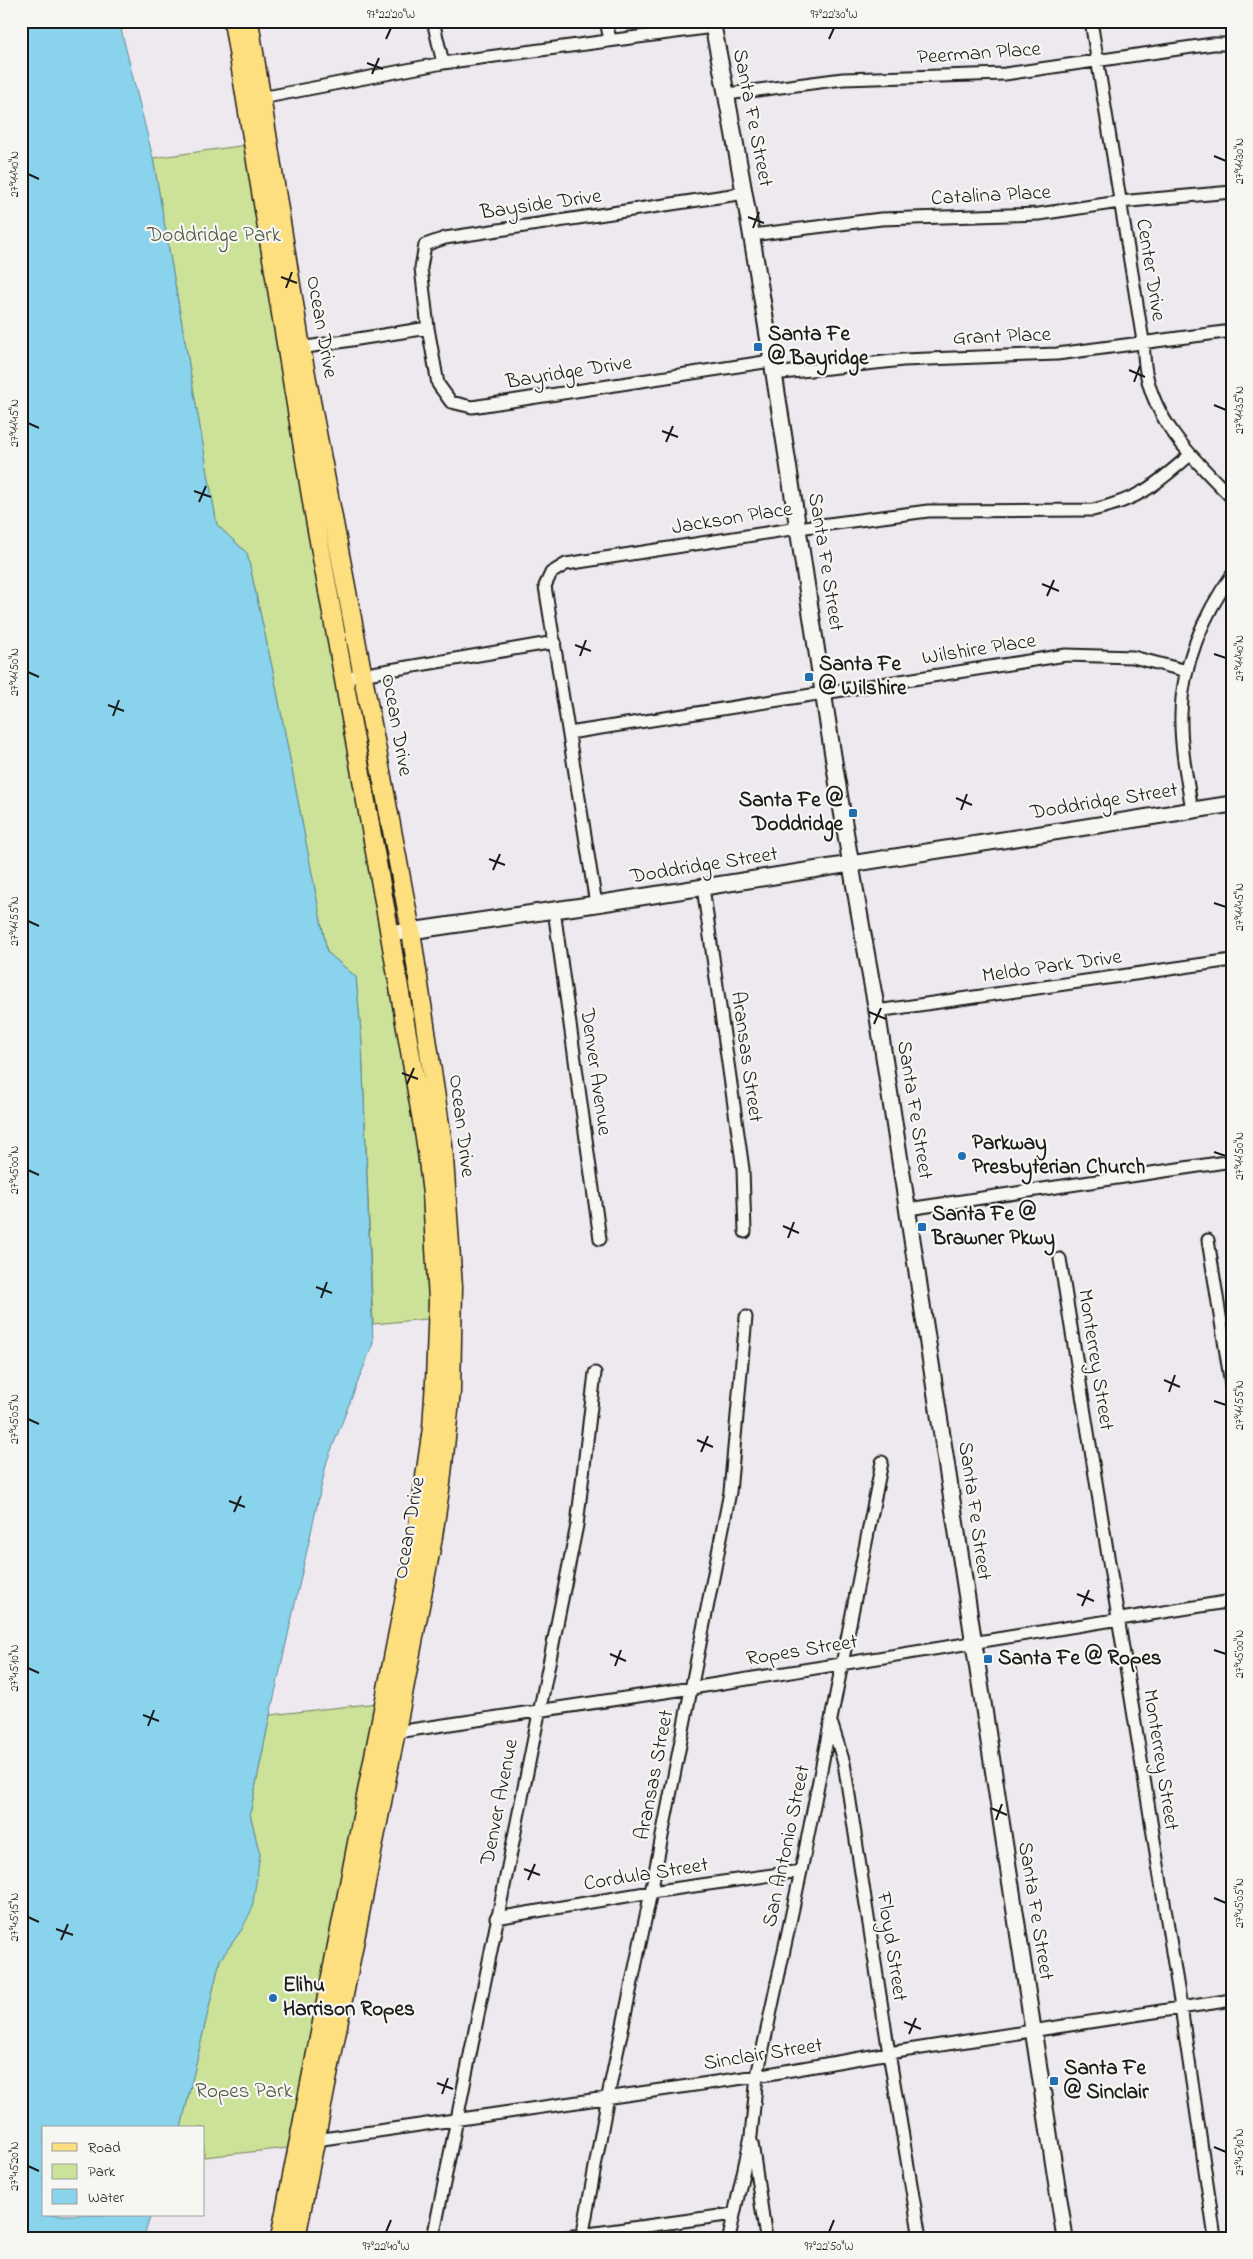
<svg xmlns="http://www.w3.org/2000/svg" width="1253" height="2259" viewBox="0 0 1253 2259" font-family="'Indie Flower',sans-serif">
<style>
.green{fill:#cbe298;stroke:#747f5a}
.water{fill:#8ad3ec;stroke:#5e8a99}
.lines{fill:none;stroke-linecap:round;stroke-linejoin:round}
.street-casing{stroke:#1c1c1c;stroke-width:15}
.secondary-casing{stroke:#1c1c1c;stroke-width:19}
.primary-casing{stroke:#1c1c1c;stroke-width:21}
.street{stroke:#f6f6f2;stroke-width:11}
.secondary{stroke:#f6f6f2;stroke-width:15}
.primary{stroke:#fedf80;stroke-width:18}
.ticks{fill:none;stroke:#1c1c1c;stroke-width:2}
.poi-dot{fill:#1f6fb2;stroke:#f6f6f2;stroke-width:2}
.labels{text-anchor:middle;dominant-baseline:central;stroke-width:4.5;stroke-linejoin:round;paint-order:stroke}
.street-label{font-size:21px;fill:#1c1c1c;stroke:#f6f6f2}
.park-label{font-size:21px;fill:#515741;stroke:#f6f6f2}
.poi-label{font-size:21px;font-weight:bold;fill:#1c1c1c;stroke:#f6f6f2;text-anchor:start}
.neatline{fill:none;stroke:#1c1c1c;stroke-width:2}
.ticks-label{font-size:12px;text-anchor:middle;fill:#1c1c1c}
</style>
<rect width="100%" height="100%" fill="#ede9ef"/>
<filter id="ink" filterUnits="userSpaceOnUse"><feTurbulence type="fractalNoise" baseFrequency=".02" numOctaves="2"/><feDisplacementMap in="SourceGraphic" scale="10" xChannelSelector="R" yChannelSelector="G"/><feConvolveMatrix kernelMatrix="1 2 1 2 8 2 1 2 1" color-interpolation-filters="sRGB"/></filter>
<g filter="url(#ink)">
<path class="green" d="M247,145L423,1181L430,1310L427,1319L373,1324L362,1044L356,977L327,952L274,676L247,553L217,525L153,158Z
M377,1703L288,2148L204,2157V2128H181L220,1960L242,1929L260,1855L250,1814L270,1715Z"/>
<path class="water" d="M21,21H119L153,158L217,525L247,553L274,676L327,952L356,977L362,1044L373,1343L327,1461L270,1715L250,1814L260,1855L252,1909L242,1929L220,1960L181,2128H44V2215H151L143,2238H21Z"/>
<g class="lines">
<g class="street-casing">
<path id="street" d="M433,21L443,63
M606,21L610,40
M1091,21L1143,341C1144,352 1144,362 1146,372C1156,425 1196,461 1232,498
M727,94L843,79L1005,74L1213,44H1232
M256,99L443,63L713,27
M745,193L445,238L425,245L421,268L428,328L438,384L451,402L472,407L771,361
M752,235L881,219L1039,214L1119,202L1232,192
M294,349L428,328
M773,374L903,360L1057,354L1232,331
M343,678L555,642
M569,733L1066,655L1133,657L1187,671
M1192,810C1187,779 1180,746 1181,714C1182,665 1204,614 1232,575
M703,887L743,1169L745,1232
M596,904L545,586L551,573L566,564L798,528L928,511L1093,510C1140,499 1154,486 1190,455
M554,910L600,1239
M877,1011L1232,960
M908,1209L1232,1161
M1208,1240L1232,1391
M1060,1259L1181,2007L1215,2238
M832,1725L844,1763L889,2053L920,2238
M390,1733L692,1688L1232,1601
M496,1918L651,1892L801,1871
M309,2141L757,2076L889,2053L1232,2000
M752,2143L766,2238
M433,2238L577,1525L595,1373
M559,2238L734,2214
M582,2238L608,2096L651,1892L730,1492L746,1317
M729,2238L751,2136L757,2076L801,1871L882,1462"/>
</g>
<g class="secondary-casing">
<path id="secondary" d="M712,21C778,349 815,682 877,1011L1065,2238
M390,934L596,904L1232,804"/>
</g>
<g class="primary-casing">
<path id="primary" d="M233,21L313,508L387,918L426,1144L432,1194L438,1301L435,1381L432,1428L416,1540L280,2238
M249,21L301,348L411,931L443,1145L453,1287L451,1392L441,1483L432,1543L396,1731L296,2238"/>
</g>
<use href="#street" class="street"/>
<use href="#secondary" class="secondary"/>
<use href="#primary" class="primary"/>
</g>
</g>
<path class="ticks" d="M386,39L391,28M829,39L834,28M367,63L383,69M372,74L379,58M1214,156L1226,161M28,174L39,179M748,217L764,223M753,228L759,212M281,277L297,283M286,288L292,272M1129,370L1145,377M1134,382L1140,366M1214,405L1226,410M28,423L39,428M662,431L678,437M666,442L673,426M194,491L211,497M199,502L206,486M1042,584L1059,591M1047,596L1054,580M575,645L591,651M1214,654L1226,658M580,656L586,640M28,672L39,677M108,705L124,711M113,716L119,700M956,798L972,805M961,810L967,794M489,859L505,865M493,870L500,854M1214,903L1226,907M28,921L39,926M869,1012L886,1019M874,1024L881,1008M402,1073L418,1079M407,1084L414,1068M1214,1152L1226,1156M28,1170L39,1175M783,1226L799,1233M788,1238L794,1222M316,1287L332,1293M321,1298L327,1282M1164,1380L1180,1387M1169,1392L1175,1375M1214,1401L1226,1405M28,1419L39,1424M697,1440L713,1447M701,1452L708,1436M229,1501L245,1507M234,1512L241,1496M1077,1594L1094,1601M1082,1606L1089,1590M1214,1650L1226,1654M610,1654L626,1661M615,1666L621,1650M28,1668L39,1673M143,1715L159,1721M148,1726L154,1710M991,1808L1007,1815M996,1820L1002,1804M524,1869L540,1875M528,1880L535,1864M1214,1898L1226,1903M28,1917L39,1922M56,1929L73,1935M61,1940L68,1924M904,2022L921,2029M909,2034L916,2018M437,2083L453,2089M442,2094L448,2078M1214,2147L1226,2152M28,2166L39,2171M386,2232L391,2220M829,2232L834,2220"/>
<g class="poi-dot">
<rect x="753" y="342" width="10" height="10" rx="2.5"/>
<rect x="804" y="672" width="10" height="10" rx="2.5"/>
<rect x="848" y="808" width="10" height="10" rx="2.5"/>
<circle cx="962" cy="1156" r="5"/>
<rect x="917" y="1222" width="10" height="10" rx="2.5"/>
<rect x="983" y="1654" width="10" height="10" rx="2.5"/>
<circle cx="273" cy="1998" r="5"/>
<rect x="1049" y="2076" width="10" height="10" rx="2.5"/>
</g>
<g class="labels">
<g class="street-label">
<text transform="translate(979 54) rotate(-4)">Peerman Place</text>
<text transform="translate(752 118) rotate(79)">Santa Fe Street</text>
<text transform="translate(991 196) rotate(-3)">Catalina Place</text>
<text transform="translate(541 205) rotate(-8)">Bayside Drive</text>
<text transform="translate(1150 270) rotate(81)">Center Drive</text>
<text transform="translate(321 327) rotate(80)">Ocean Drive</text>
<text transform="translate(1002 337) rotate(-2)">Grant Place</text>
<text transform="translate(569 373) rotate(-9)">Bayridge Drive</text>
<text transform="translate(732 519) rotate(-9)">Jackson Place</text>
<text transform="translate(825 562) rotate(81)">Santa Fe Street</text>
<text transform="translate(979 650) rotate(-9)">Wilshire Place</text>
<text transform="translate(396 725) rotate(80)">Ocean Drive</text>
<text transform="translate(1104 802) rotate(-9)">Doddridge Street</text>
<text transform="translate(704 866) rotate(-9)">Doddridge Street</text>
<text transform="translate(1052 967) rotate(-8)">Meldo Park Drive</text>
<text transform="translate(746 1057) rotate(82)">Aransas Street</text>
<text transform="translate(595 1072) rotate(82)">Denver Avenue</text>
<text transform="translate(914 1110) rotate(81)">Santa Fe Street</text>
<text transform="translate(461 1126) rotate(83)">Ocean Drive</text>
<text transform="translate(1095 1360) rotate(81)">Monterrey Street</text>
<text transform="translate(974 1511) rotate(82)">Santa Fe Street</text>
<text transform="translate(410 1528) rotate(-80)">Ocean Drive</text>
<text transform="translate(802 1651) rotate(-9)">Ropes Street</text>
<text transform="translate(1160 1760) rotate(81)">Monterrey Street</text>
<text transform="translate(655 1775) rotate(-79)">Aransas Street</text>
<text transform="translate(500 1802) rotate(-79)">Denver Avenue</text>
<text transform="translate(787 1846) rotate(-78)">San Antonio Street</text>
<text transform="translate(646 1875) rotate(-9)">Cordula Street</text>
<text transform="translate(1035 1911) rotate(81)">Santa Fe Street</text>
<text transform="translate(891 1947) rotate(81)">Floyd Street</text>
<text transform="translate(763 2055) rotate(-9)">Sinclair Street</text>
</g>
<g class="park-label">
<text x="214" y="236">Doddridge Park</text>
<text x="244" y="2092">Ropes Park</text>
</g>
<g class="poi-label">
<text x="768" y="335">Santa Fe<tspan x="768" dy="24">@ Bayridge</tspan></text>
<text x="819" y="665">Santa Fe<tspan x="819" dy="24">@ Wilshire</tspan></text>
<text x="843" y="801" text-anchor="end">Santa Fe @<tspan x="843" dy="24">Doddridge</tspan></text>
<text x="972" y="1144">Parkway<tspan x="972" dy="24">Presbyterian Church</tspan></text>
<text x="932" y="1215">Santa Fe @<tspan x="932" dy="24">Brawner Pkwy</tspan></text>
<text x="998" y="1659">Santa Fe @ Ropes</text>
<text x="283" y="1986">Elihu<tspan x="283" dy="24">Harrison Ropes</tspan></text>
<text x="1064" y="2069">Santa Fe<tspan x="1064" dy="24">@ Sinclair</tspan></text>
</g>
</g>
<rect width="1253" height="2259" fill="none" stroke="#f6f6f2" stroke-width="55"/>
<rect x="42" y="2126" width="162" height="90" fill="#f6f6f2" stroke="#9f9f9c"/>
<rect x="52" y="2143" width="25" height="8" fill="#fedf80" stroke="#9f9f9c"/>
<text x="88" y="2152" font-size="15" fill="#1c1c1c">Road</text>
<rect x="52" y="2164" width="25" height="15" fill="#cbe298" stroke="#9f9f9c"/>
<text x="88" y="2176" font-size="15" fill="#1c1c1c">Park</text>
<rect x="52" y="2189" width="25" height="15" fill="#8ad3ec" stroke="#9f9f9c"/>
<text x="88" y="2202" font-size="15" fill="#1c1c1c">Water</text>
<rect x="28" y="28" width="1198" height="2204" class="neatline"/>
<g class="ticks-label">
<text x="391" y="18">97°22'20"W</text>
<text x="834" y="18">97°22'30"W</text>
<text transform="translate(1239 161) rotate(-90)" y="4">27°44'30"N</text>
<text transform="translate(14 174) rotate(-90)" y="4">27°44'40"N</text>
<text transform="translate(1239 410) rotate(-90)" y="4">27°44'35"N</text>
<text transform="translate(14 423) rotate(-90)" y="4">27°44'45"N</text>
<text transform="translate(1239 658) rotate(-90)" y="4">27°44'40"N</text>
<text transform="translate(14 672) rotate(-90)" y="4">27°44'50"N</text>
<text transform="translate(1239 907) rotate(-90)" y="4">27°44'45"N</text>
<text transform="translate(14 921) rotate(-90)" y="4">27°44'55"N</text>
<text transform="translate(1239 1156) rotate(-90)" y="4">27°44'50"N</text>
<text transform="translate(14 1170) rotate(-90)" y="4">27°45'00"N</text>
<text transform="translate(1239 1405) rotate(-90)" y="4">27°44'55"N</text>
<text transform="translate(14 1419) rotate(-90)" y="4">27°45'05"N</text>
<text transform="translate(1239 1654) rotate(-90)" y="4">27°45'00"N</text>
<text transform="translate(14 1668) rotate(-90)" y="4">27°45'10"N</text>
<text transform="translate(1239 1903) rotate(-90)" y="4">27°45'05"N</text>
<text transform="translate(14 1917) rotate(-90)" y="4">27°45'15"N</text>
<text transform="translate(1239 2152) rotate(-90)" y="4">27°45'10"N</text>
<text transform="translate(14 2166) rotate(-90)" y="4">27°45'20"N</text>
<text x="386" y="2250">97°22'40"W</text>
<text x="829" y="2250">97°22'50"W</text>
</g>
</svg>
